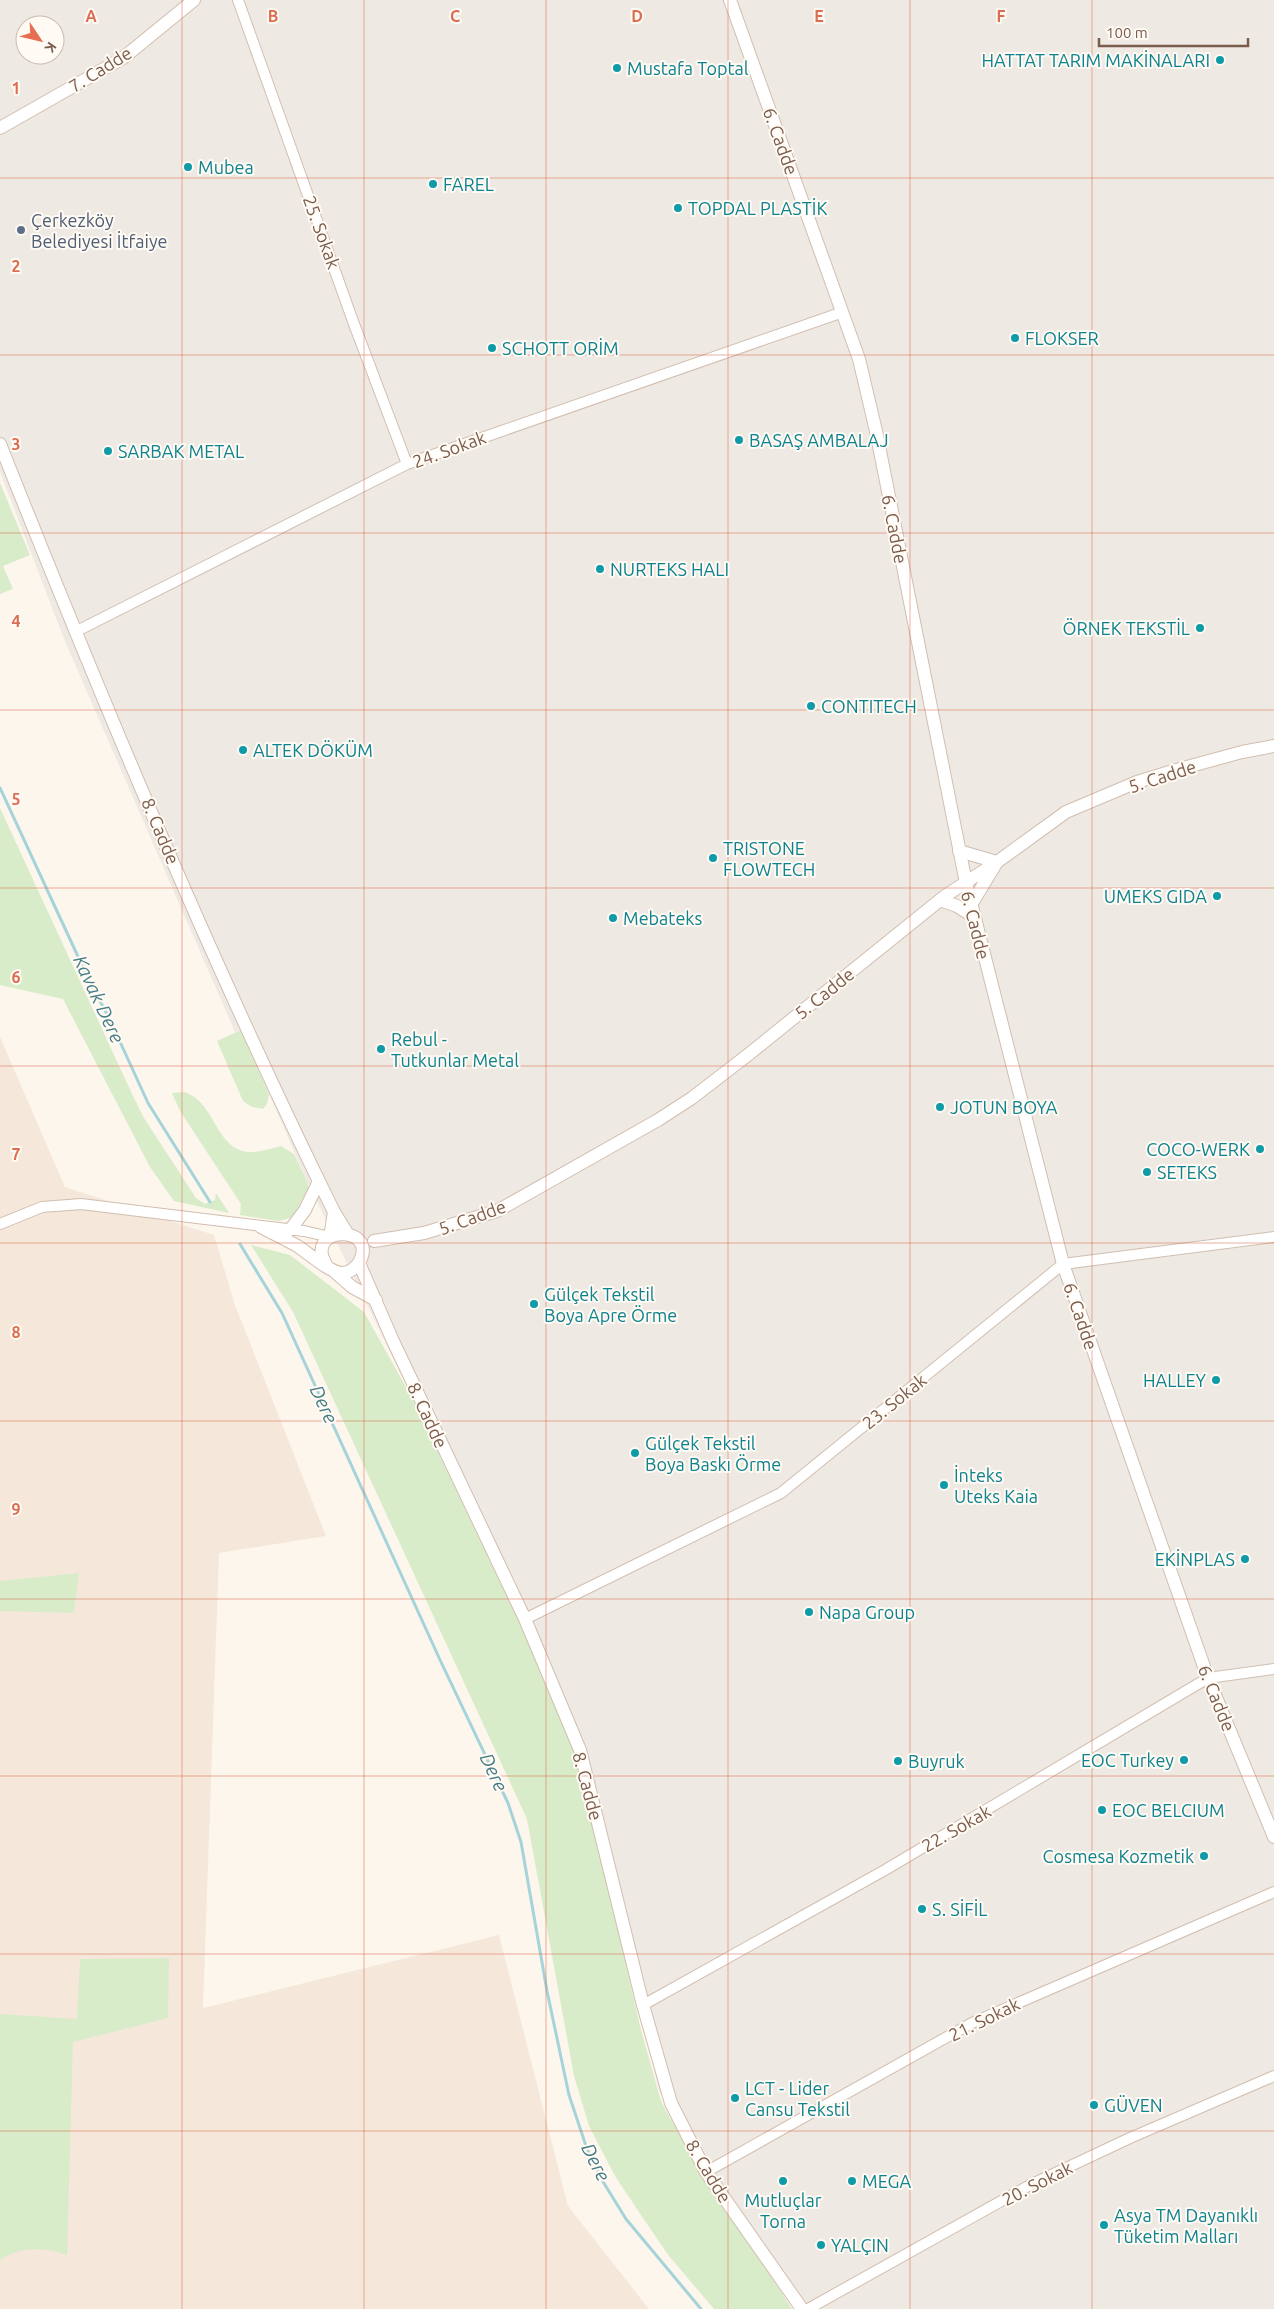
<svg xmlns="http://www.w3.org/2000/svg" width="1274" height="2309" viewBox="0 0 1274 2309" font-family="Ubuntu,sans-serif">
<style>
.residential{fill:#f5e8da}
.industrial{fill:#efe9e4;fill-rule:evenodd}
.green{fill:#d8ecc9}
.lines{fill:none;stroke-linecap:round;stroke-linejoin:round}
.stream{stroke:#a5d3da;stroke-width:3}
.minor-casing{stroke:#d1beb0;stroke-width:12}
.tertiary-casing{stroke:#d1beb0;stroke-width:14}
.minor{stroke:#fff;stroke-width:10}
.tertiary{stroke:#fff;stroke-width:12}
.grid{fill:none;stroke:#dc6d51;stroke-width:1;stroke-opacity:0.55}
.culture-dot{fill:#0f9aa8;stroke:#fffaf3;stroke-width:2}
.service-dot{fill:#5c6f8a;stroke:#fffaf3;stroke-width:2}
.labels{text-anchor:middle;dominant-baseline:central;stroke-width:4;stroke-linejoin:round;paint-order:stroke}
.culture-label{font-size:18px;fill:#0d838f;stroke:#fffaf3;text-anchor:start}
.street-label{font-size:18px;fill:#7a5c4d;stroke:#fffaf3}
.service-label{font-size:18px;fill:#4e5e75;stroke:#fffaf3;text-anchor:start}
.water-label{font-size:19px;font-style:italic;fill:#437c86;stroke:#fffaf3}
.grid-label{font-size:16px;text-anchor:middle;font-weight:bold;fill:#dc6d51;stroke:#fffaf3;stroke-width:4;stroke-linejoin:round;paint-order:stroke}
</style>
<rect width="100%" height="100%" fill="#fdf6ec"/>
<path class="residential" d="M0,1037L65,1187L214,1235L235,1305L326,1536L219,1553L203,2008L499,1935L568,2206L649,2309H0Z"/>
<path class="industrial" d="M0,0H1274V2309H796L659,2091L580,1749L515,1609L308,1183L241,1030L235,1032L64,639L0,472ZM25,25H55V55H25Z"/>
<path class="green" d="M0,483L30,555L3,566L13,589L0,594Z
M0,808L133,1096L144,1118L196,1198L205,1204L215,1200L216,1193L229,1213L174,1201L150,1167L63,999L0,985Z
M241,1030L269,1094L267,1104L263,1109L252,1107L243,1101L217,1041Z
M184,1092C189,1094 194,1096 198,1100C217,1117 221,1154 254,1152C263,1151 272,1148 281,1146L294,1154L308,1183V1189L293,1217L279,1221L240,1215L241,1204L180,1111L172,1093Z
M251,1245L290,1255L364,1312L412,1398L513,1609L576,1750L641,2030L661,2101L671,2120L792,2309H714L669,2256L647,2224L615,2176L589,2126L574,2076L527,1819L293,1312Z
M79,1573L74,1613L0,1611V1581Z
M169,1958L168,2018L73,2042L67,2255C46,2247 19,2246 0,2260V2014L77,2019L80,1959Z"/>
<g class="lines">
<path class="stream" d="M0,788L87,976L110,1020L148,1103L210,1202
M240,1244L282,1313L441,1662L508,1803L521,1842L547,1991L569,2095L587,2149L602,2180L626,2219L701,2309"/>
<g class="minor-casing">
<path id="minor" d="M238,0L354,324L407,464
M75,632L407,464L843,312
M0,1224L42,1207L81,1204L304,1231L330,1237
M525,1619L781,1493L1063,1264L1274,1237
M643,2005L885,1870L1208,1678L1274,1669
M706,2172L972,2023L1274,1892
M808,2309L1030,2185L1130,2138L1274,2076"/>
</g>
<g class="tertiary-casing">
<path id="tertiary" d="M730,0L859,359L876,431L966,883L1063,1264L1208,1678L1274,1837
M0,128L123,58L194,0
M0,444C103,703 211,962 334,1212
M959,851L997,862L971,905
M940,900L957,906L974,917
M261,1227C274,1234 287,1240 299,1247C309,1254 330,1272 341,1273C349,1273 356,1268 360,1261C378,1223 301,1226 327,1266
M290,1230L305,1210L319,1181
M330,1237L334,1212L347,1233
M374,1241L424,1233L497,1211L658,1120L692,1098L749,1054L945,896L997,862L1066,812L1137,782L1176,770L1242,752L1274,746
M359,1263L393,1341L525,1619L580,1750L643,2005L671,2103L706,2172L802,2309
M335,1272L352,1287L376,1300"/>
</g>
<use href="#minor" class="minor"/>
<use href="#tertiary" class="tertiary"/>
</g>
<path class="grid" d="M182,0V2309M364,0V2309M546,0V2309M728,0V2309M910,0V2309M1092,0V2309M0,178H1274M0,355H1274M0,533H1274M0,710H1274M0,888H1274M0,1066H1274M0,1243H1274M0,1421H1274M0,1599H1274M0,1776H1274M0,1954H1274M0,2131H1274"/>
<g class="culture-dot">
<circle cx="1220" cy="60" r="5"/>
<circle cx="617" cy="68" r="5"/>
<circle cx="188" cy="167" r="5"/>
<circle cx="433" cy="184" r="5"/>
<circle cx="678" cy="208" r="5"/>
<circle cx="1015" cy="338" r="5"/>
<circle cx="492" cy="348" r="5"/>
<circle cx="739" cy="440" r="5"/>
<circle cx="108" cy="451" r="5"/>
<circle cx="600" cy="569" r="5"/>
<circle cx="1200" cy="628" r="5"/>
<circle cx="811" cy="706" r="5"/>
<circle cx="243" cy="750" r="5"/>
<circle cx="713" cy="858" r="5"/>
<circle cx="1217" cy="896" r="5"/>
<circle cx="613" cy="918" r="5"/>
<circle cx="381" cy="1049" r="5"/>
<circle cx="940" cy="1107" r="5"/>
<circle cx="1260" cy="1149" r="5"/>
<circle cx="1147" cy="1172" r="5"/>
<circle cx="534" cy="1304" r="5"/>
<circle cx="1216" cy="1380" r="5"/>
<circle cx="635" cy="1453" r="5"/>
<circle cx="944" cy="1485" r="5"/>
<circle cx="1245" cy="1559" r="5"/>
<circle cx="809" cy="1612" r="5"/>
<circle cx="1184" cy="1760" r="5"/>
<circle cx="898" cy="1761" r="5"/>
<circle cx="1102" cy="1810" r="5"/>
<circle cx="1204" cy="1856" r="5"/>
<circle cx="922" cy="1909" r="5"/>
<circle cx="735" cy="2098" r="5"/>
<circle cx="1094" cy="2105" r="5"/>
<circle cx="783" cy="2181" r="5"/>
<circle cx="852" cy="2181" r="5"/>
<circle cx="1104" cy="2225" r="5"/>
<circle cx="821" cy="2245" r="5"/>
</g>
<circle class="service-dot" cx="21" cy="230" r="5"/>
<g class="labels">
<g class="culture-label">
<text x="1210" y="60" text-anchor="end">HATTAT TARIM MAKİNALARI</text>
<text x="627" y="68">Mustafa Toptal</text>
<text x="198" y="167">Mubea</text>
<text x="443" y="184">FAREL</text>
<text x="688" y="208">TOPDAL PLASTİK</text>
<text x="1025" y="338">FLOKSER</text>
<text x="502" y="348">SCHOTT ORİM</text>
<text x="749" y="440">BASAŞ AMBALAJ</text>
<text x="118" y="451">SARBAK METAL</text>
<text x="610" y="569">NURTEKS HALI</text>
<text x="1190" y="628" text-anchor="end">ÖRNEK TEKSTİL</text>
<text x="821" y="706">CONTITECH</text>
<text x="253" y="750">ALTEK DÖKÜM</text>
<text x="723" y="848">TRISTONE<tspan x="723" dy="21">FLOWTECH</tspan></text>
<text x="1207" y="896" text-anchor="end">UMEKS GIDA</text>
<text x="623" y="918">Mebateks</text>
<text x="391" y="1039">Rebul -<tspan x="391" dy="21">Tutkunlar Metal</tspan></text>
<text x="950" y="1107">JOTUN BOYA</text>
<text x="1250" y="1149" text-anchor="end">COCO-WERK</text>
<text x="1157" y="1172">SETEKS</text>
<text x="544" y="1294">Gülçek Tekstil<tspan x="544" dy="21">Boya Apre Örme</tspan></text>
<text x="1206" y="1380" text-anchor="end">HALLEY</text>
<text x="645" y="1443">Gülçek Tekstil<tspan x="645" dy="21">Boya Baskı Örme</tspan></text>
<text x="954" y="1475">İnteks<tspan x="954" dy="21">Uteks Kaia</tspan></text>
<text x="1235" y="1559" text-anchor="end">EKİNPLAS</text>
<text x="819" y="1612">Napa Group</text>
<text x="1174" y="1760" text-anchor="end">EOC Turkey</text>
<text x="908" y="1761">Buyruk</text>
<text x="1112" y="1810">EOC BELCIUM</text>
<text x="1194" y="1856" text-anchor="end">Cosmesa Kozmetik</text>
<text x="932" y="1909">S. SİFİL</text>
<text x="745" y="2088">LCT - Lider<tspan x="745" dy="21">Cansu Tekstil</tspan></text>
<text x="1104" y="2105">GÜVEN</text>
<text x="862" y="2181">MEGA</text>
<text x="783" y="2200" text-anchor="middle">Mutluçlar<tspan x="783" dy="21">Torna</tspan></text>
<text x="1114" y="2215">Asya TM Dayanıklı<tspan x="1114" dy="21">Tüketim Malları</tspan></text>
<text x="831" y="2245">YALÇIN</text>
</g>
<g class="street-label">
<text transform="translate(100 69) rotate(-32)">7. Cadde</text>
<text transform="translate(781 141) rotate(70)">6. Cadde</text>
<text transform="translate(322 232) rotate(70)">25. Sokak</text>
<text transform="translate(449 449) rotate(-20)">24. Sokak</text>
<text transform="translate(895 529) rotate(79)">6. Cadde</text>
<text transform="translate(1162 776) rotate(-18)">5. Cadde</text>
<text transform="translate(161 831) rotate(67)">8. Cadde</text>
<text transform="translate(976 925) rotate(76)">6. Cadde</text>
<text transform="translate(824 993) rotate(-39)">5. Cadde</text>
<text transform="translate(472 1217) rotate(-20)">5. Cadde</text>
<text transform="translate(1081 1316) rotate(71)">6. Cadde</text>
<text transform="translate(894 1401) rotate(-39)">23. Sokak</text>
<text transform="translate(428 1415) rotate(65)">8. Cadde</text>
<text transform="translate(1217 1698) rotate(68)">6. Cadde</text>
<text transform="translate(588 1786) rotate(75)">8. Cadde</text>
<text transform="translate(956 1828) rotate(-30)">22. Sokak</text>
<text transform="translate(984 2019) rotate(-26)">21. Sokak</text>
<text transform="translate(709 2171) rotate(59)">8. Cadde</text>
<text transform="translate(1037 2183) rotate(-27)">20. Sokak</text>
</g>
<g class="service-label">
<text x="31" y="220">Çerkezköy<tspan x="31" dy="21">Belediyesi İtfaiye</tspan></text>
</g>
<g class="water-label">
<text transform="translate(99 999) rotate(65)">Kavak Dere</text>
<text transform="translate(324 1404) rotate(65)">Dere</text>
<text transform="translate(494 1772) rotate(65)">Dere</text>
<text transform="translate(596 2162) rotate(63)">Dere</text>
</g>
</g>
<g class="grid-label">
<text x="91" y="22">A</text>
<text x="273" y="22">B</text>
<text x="455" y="22">C</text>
<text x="637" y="22">D</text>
<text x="819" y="22">E</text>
<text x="1001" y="22">F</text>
<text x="16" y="94">1</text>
<text x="16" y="272">2</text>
<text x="16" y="450">3</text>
<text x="16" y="627">4</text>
<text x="16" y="805">5</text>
<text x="16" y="983">6</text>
<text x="16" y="1160">7</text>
<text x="16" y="1338">8</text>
<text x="16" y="1515">9</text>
</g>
<g transform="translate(40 40) rotate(125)"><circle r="24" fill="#fffaf3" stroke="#cabbb1"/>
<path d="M0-4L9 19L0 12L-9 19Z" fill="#e76f51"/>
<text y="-8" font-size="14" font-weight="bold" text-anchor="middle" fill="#7a5c4d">K</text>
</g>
<path d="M1099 38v8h149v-8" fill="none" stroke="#7a5c4d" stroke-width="2.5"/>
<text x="1106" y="38" font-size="15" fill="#7a5c4d" stroke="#fffaf3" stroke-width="4" paint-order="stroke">100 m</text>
</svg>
